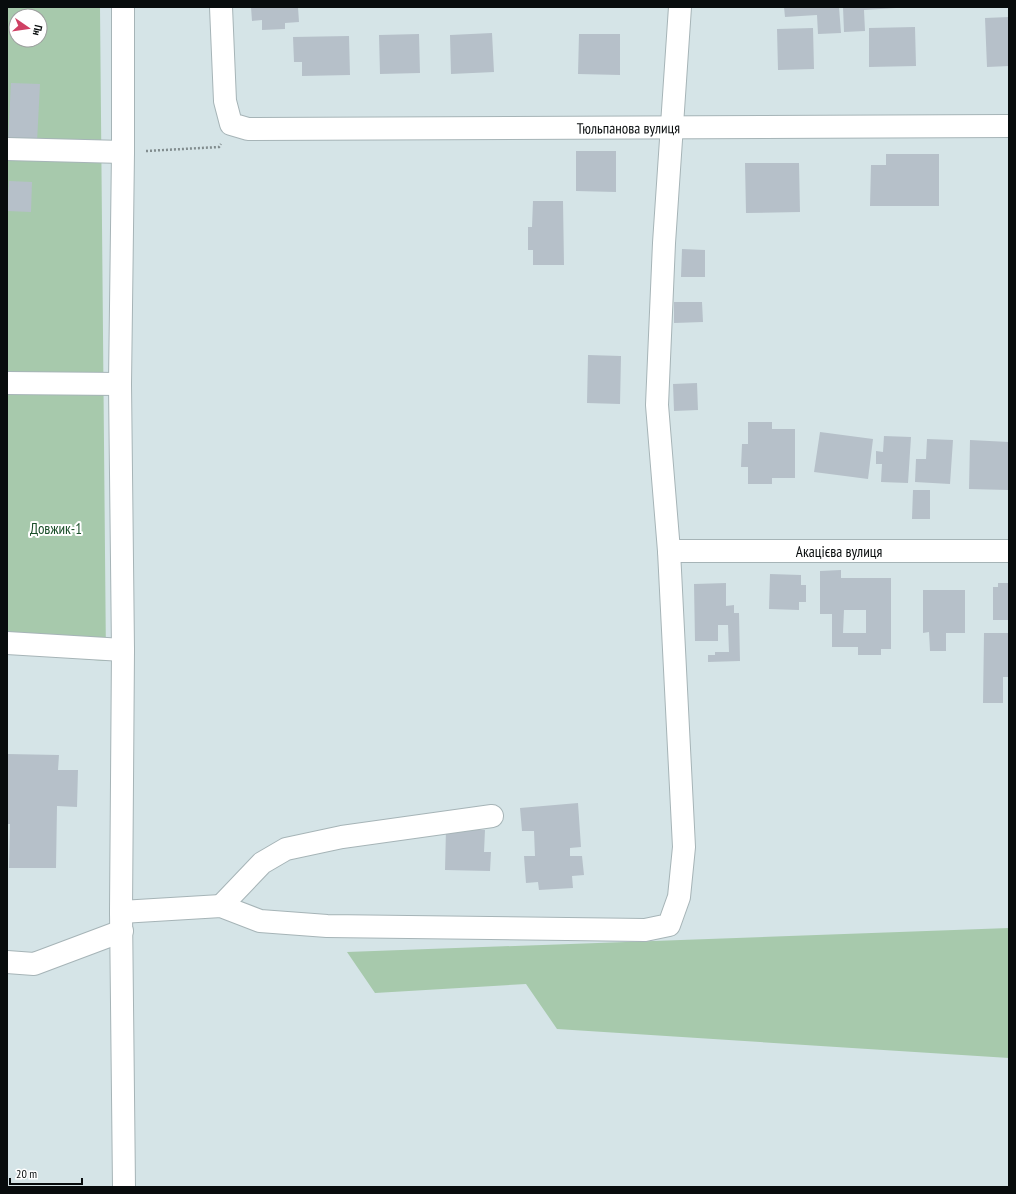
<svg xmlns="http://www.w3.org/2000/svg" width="1016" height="1194" viewBox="0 0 1016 1194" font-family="'PT Sans Narrow',sans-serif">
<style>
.green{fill:#a7c9ac;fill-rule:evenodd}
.building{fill:#b6c0c9;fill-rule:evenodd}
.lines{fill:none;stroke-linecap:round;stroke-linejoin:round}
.minor-casing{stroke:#a6b4b7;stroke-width:24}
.path{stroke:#818c8e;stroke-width:2.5;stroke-dasharray:2 2;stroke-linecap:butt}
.minor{stroke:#fff;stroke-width:22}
.labels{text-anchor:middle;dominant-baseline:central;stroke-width:4;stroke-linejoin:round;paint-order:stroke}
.street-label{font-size:15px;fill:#080c0d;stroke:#fff}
.park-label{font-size:15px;fill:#1a4e29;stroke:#fff}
</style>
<rect width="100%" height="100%" fill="#d5e4e7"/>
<path class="green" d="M7,7H100L106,661L7,653ZM16,16H40V40H16Z
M1009,928V1058L557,1029L526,984L375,993L347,952Z"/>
<path class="building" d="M251,7H298L299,22L285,23V29L262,30V20L252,21Z
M784,7H839L841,33L818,34L817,15L785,17Z
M843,7H896V8L864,10L865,31L844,32Z
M1009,17V66L987,67L985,18Z
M915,27L916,66L869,67V28Z
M813,28L814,69L778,70L777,29Z
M492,33L494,72L451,74L450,35Z
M419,34L420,73L380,74L379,35Z
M579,34H620V75L578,74Z
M349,36L350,75L302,76V62H294L293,37Z
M11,83L40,84L37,142L8,141Z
M576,151H616V192L576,191Z
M886,154H939V206H870L871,165H886Z
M745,163H799L800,212L746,213Z
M9,181L32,182L31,212L7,211Z
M533,201H563L564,265H533V250H528V227H532Z
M682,249L705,250V277H681Z
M674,302H702L703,322L674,323Z
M588,355L621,356L620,404L587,403Z
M697,383L698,410L674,411L673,384Z
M748,422H772V429H795V478H772V484H748V467H741L742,444H748Z
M820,432L873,439L868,479L814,472Z
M884,436L911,437L908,483L881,482L882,464H876V451L883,452Z
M927,439L953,440L950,484L915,482L916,459H926Z
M970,440L1009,442L1008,490L969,489Z
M913,490H930V519H912Z
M841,570V578H891V649H881V655H858V647H832V614H820V571ZM844,610H866V633H843Z
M770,574L801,575V585H806V602H799V610L769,609Z
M726,583V606L734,605V613H739L740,661L708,662V655H715V652H729L728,625H718V641H695L694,584Z
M998,583H1009V620H993V587H998Z
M923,590H965V633H946V651H930L929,632L923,633Z
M984,633H1009V677H1003V703H983Z
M7,754L59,755L58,770H78L77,807L57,806L56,868H9L10,824H7Z
M578,803L581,847L570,848V856H582L584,875L572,876L573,888L539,890L538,882L526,883L524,856H535L534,831H522L520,808Z
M446,829L485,830L484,852H491L490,871L445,870Z"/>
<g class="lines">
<g class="minor-casing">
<g id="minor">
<path d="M123,7V152L120,384L123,650L121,912L124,1187"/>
<path id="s1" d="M221,7L225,101L231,124L248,129L1009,126"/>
<path d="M7,149L123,152"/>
<path d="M7,383L120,384"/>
<path id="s2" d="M669,551H1009"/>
<path d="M7,643L123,650"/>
<path d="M221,906L262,863L286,849L342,837L492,816"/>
<path d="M121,912L221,906L260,921L327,926L645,930L669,925L679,897L684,847L669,551L657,405L664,243L680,7"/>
<path d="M7,962L34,964L122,931"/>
</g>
</g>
<path class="path" d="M146,151L219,147L221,144"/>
<use href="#minor" class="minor"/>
</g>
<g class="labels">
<g class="street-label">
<text stroke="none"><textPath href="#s1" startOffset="516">Тюльпанова вулиця</textPath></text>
<text stroke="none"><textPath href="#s2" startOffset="170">Акацієва вулиця</textPath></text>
</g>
<g class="park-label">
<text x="56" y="528">Довжик-1</text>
</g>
</g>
<rect width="1016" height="1194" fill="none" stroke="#080c0d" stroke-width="16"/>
<g transform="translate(28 28) rotate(103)"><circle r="19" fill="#ffffff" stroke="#9c9e9e"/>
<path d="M0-3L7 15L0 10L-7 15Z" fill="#cf4064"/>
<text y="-6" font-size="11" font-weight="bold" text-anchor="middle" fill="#080c0d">Пн</text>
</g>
<path d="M10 1178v6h72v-6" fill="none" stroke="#080c0d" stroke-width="2"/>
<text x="16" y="1178" font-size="12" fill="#080c0d" stroke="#ffffff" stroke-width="3" paint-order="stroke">20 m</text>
</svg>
